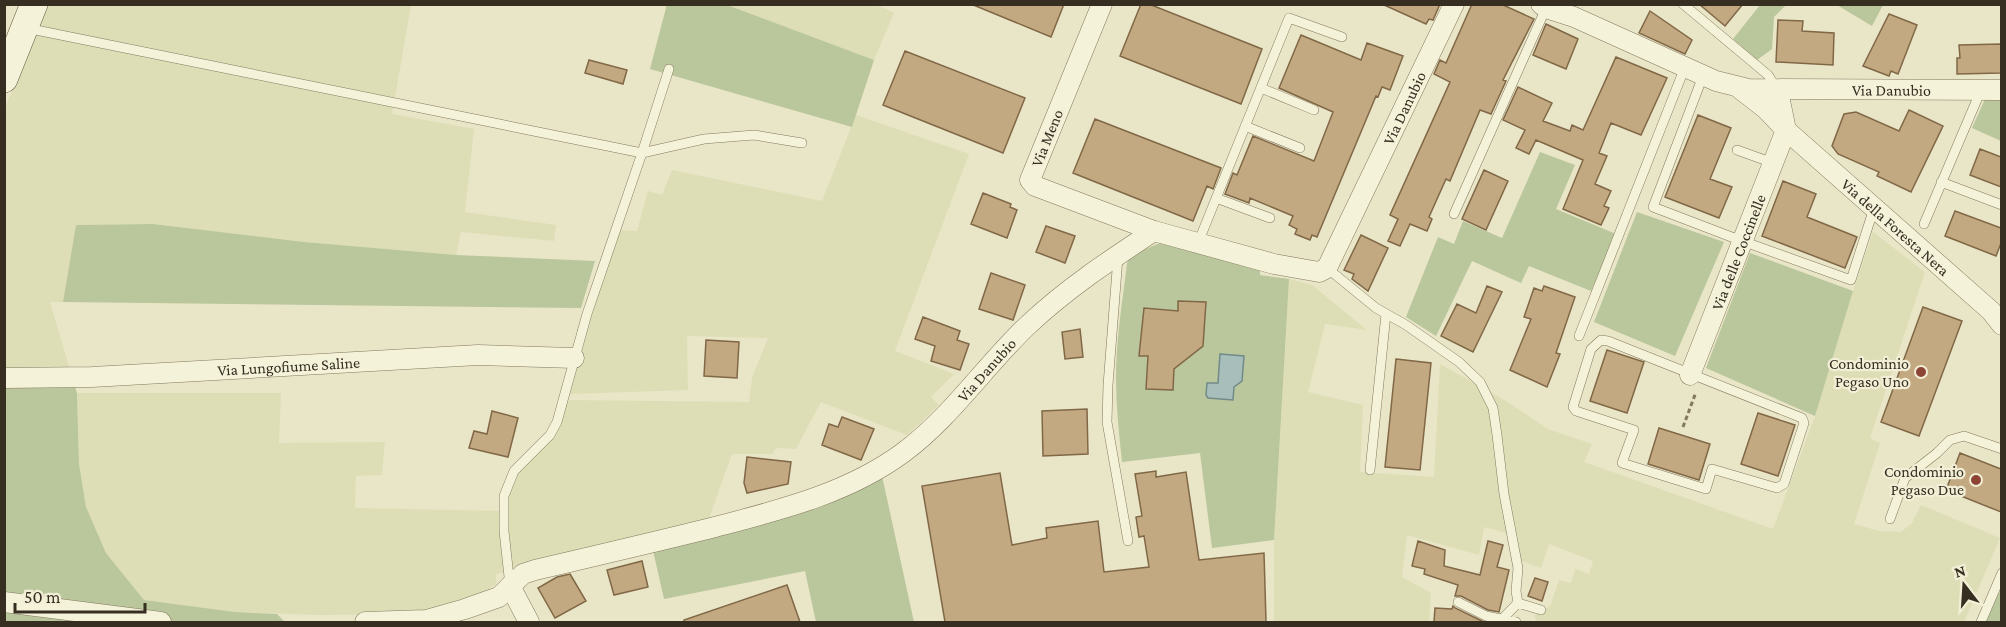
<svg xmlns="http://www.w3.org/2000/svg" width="2006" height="627" viewBox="0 0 2006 627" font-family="'Crimson Pro',serif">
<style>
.farmland{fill:#dddeb6}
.green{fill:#bac69c}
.water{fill:#a8bebb;stroke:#708b89;stroke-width:1.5}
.building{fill:#c3a981;stroke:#806847;stroke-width:1.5}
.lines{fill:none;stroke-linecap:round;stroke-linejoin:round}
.lane-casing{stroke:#83795f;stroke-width:10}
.street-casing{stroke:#83795f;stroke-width:21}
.secondary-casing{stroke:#655a42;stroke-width:28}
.path{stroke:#83795f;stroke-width:3;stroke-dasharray:4.5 3;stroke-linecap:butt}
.lane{stroke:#f5f2da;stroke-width:9}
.street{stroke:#f5f2da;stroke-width:20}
.secondary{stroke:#f5f2da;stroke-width:27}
.poi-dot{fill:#8c4435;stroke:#f2efd6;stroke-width:2}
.labels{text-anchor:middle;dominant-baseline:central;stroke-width:4.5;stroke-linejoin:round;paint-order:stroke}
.street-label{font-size:16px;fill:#352e21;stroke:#f2efd6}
.poi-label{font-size:16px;fill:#352e21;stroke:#f2efd6;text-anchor:end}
</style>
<rect width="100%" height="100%" fill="#e9e5c7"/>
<path class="farmland" d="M875,4L894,13L874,60L727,5Z
M48,5H411L392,114L474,129L465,212L556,225L554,241L461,232L456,255L304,242L153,224L76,225L63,302H50L72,377L5,378L4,110Z
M856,115L969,154L895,351L954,374L931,397L939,405L907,435L821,402L796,449L776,448L772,454H732L708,521L496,574V584L483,593L456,604L414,614L320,615L235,612L144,600L106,553L86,507L79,464L77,393H281L279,443L385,442L382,475L356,476L355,508L504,511L514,471L550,435L563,400L749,402L752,378L768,338L687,336L688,390L570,394L592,314L619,230L637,231L648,191L662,195L672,170L822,201Z
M1873,232L1925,272L1870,438L1880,443L1854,524L1879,531L1901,532L1912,523L1921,505L2000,538L1964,622H1537L1534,616L1550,606L1559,580L1571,583L1575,569L1589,574L1593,561L1549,544L1541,568L1521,561L1518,536L1484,527L1479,555L1407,535L1402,577L1431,593L1429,622H1274V540L1289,279L1312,285L1367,330L1325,324L1308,392L1363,405L1360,472L1434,477L1440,364L1506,401L1548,429L1592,444L1584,462L1773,529L1815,416L1853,291Z"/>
<path class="green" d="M667,4L727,5L874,60L852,127L650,69Z
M1760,5H1786L1774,17L1772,49L1757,60L1733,39Z
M1837,5H1883L1872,26Z
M2001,98V141L1972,128L1985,99Z
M1540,152L1575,165L1556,209L1616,234L1591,291L1529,266L1521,283L1472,261L1436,336L1406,317L1438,237L1454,244L1463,221L1502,238Z
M1637,212L1724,242L1675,356L1594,322Z
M153,224L304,242L456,255L595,261L581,308L63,302L76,225Z
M1162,242L1260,269V275L1289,279L1274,540L1212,548L1200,453L1122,462C1119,434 1116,406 1116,378C1116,338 1123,297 1128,257Z
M1750,253L1853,291L1815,416L1706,368Z
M72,377L77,393L79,464L86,507L106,553L144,600L235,612L277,614L285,622H5L4,378Z
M882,476L914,622H816L805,571L664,599L652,546Z
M1998,592L2001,593V622H1986Z"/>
<path class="water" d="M1220,354L1244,356L1242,381L1234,387L1233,400L1208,398L1206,395L1207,383H1218Z"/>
<path class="building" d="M971,4H1064L1051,37Z
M1141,4H1149L1262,49L1241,104L1120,56Z
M1382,4H1440L1433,20L1429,19L1426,24Z
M1472,4H1501L1534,19L1503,80L1506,81L1491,114L1480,110L1450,181L1446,179L1429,217L1432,219L1427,231L1410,224L1400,246L1388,241L1398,219L1390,215L1450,82L1434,74L1440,60L1446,63Z
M1699,4H1743L1725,26Z
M1650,11L1692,40L1685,54L1639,33Z
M1889,14L1917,25L1898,74L1891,71L1889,76L1863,66Z
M1778,20L1803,21L1802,31L1834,33L1833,65L1776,62Z
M1546,24L1578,39L1566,69L1533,55Z
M1301,35L1361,60L1367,43L1403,56L1390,90L1382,87L1378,97L1376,96L1317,237L1312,235L1310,240L1295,234L1297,229L1289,225L1293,216L1250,198L1249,203L1225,194L1233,173L1237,175L1253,136L1314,161L1333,112L1279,88Z
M2001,44V73L1957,74V58H1960L1959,45Z
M905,51L1025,98L1003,153L883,105Z
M1616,57L1667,78L1641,135L1611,123L1599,153L1607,156L1595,184L1611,191L1604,206L1609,208L1601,225L1563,209L1583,160L1536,140L1529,154L1516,148L1525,130L1503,120L1518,87L1552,103L1543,121L1570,131L1572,125L1583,130Z
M589,60L627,70L623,84L585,73Z
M1909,110L1943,126L1911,192L1877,176L1879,172L1838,154L1832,146L1844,114L1856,112L1899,131Z
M1698,115L1731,128L1710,179L1732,187L1719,218L1665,197Z
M1095,119L1221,168L1213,189L1207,186L1193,221L1073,173Z
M1980,149L2001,157V187L1970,175Z
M1484,170L1508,181L1486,230L1462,219Z
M1783,181L1816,194L1807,217L1857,237L1845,268L1762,236Z
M983,193L1011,204L1010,207L1017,210L1007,238L971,224Z
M1955,211L2001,228V243L1996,256L1945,236Z
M1046,226L1075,236L1065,263L1036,252Z
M1361,235L1388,248L1368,291L1352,279L1354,274L1344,270Z
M991,273L1025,285L1013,320L979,309Z
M1487,286L1502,292L1473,352L1441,336L1457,304L1476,313Z
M1544,286L1575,297L1556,353L1560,354L1547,387L1510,370L1531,319L1524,317L1534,288L1542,291Z
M1178,301L1206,302L1203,346L1174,369L1173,390L1146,389L1148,356H1139L1144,308L1178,311Z
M1923,307L1962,321L1919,436L1881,422Z
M923,317L960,331L957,340L969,344L960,370L931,361L935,346L915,339Z
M1080,329L1083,357L1065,359L1062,332Z
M706,340L739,342L737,378L704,376Z
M1607,350L1644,362L1627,413L1590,401Z
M1396,359L1431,363L1420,470L1385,467Z
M1087,409L1088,454L1043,456L1042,411Z
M492,411L518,418L508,457L469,448L474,431L487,434Z
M1758,413L1795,425L1778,476L1741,464Z
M842,417L874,429L861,460L822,445L829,424L838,427Z
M1659,428L1710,444L1699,480L1648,464Z
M1960,453L2001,469V512L1946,490Z
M747,457L791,462L788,484L747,493L744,483Z
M1156,471V477L1186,472L1199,560L1264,553L1266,622H945L922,486L1000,473L1012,545L1047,538L1046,528L1098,521L1104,572L1149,567L1144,536L1139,537L1136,517L1142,516L1135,474Z
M1418,541L1445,550L1444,566L1480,575L1488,541L1503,545L1497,567L1509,570L1499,612L1488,610L1461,596H1455L1458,585L1424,574L1425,569L1412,566Z
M642,561L648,587L614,595L607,570Z
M570,574L586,601L555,618L538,588L557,577Z
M1535,578L1548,582L1542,601L1528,596Z
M787,585L800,622H684V620Z
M1453,606L1455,608L1484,622H1434L1435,608L1452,609Z"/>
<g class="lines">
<g class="lane-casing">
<path id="lane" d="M1683,4L1768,75L1777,89
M26,28L642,153L587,314L557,422L550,435L514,471L504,496V531L510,586
M669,69L642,153L704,139L754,135L802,143
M1703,76L1653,207L1742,241L1851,280L1874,208
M1261,88L1314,110
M1245,126L1300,148
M1737,150L1773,163
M1941,182L2002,205
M1216,198L1270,218
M1454,214L1546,8
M1924,224L1981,90
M1198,243L1289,18L1342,37
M1118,257L1108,385L1107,422L1128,541
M1327,268L1376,308L1406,325L1459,362L1480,382L1493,408L1497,435L1504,494L1518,568L1516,591L1518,603L1541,610
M1579,336L1685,67
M1601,340L1608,341L1802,418L1804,423L1784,484L1777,488L1712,469L1706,489L1622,463L1634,430L1576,411L1573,407L1591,349Z
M1370,470L1386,314
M1890,519L1905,478L1937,453L1950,440L1964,436L2002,449
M1458,602L1486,616L1516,622
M1502,619L1518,603
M1981,622L2002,573"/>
</g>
<g class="street-casing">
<g id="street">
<path id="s1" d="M1102,4L1030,180L1035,186L1154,231L1274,264L1319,272L1327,268L1454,4"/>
<path id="s2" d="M1541,4L1546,8L1574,17L1716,81L1748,89L2002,90"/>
<path id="s3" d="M1778,91L1786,130L1991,311L2002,325"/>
<path id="s4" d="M1690,375L1786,130L1766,109L1739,88"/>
<path id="s5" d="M4,378L92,377L478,355L574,358"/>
<path d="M510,586L529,622"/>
<path d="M4,602L161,622"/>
<path id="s6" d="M365,622L426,620L465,609L499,597L523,574L535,570C595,556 655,542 715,527C780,510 849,493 904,452C951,417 985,366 1027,326C1066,289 1110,260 1154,231"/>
</g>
</g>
<g class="secondary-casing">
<path id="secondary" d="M4,79L34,4"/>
</g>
<path class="path" d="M1683,427L1696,392"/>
<use href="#lane" class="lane"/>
<use href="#street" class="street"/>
<use href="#secondary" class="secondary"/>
</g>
<g class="poi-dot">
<circle cx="1921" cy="372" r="6"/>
<circle cx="1976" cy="480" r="6"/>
</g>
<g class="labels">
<g class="street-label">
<text stroke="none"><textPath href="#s2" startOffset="368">Via Danubio</textPath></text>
<text stroke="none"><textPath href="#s1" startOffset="682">Via Danubio</textPath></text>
<text transform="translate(1047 138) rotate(-68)">Via Meno</text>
<text stroke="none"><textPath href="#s3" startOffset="186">Via della Foresta Nera</textPath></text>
<text stroke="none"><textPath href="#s4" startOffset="132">Via delle Coccinelle</textPath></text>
<text stroke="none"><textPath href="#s5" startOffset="285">Via Lungofiume Saline</textPath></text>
<text stroke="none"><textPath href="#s6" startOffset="690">Via Danubio</textPath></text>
</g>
<g class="poi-label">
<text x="1909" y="363">Condominio<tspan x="1909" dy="18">Pegaso Uno</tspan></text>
<text x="1964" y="471">Condominio<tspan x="1964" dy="18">Pegaso Due</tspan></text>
</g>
</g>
<rect width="2006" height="627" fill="none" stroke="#352e21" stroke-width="12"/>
<g transform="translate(1964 585) rotate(343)" stroke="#f2efd6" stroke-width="4.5" paint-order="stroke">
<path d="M0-4.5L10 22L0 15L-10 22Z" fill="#352e21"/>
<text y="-9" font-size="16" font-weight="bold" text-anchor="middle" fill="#352e21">N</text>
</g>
<path d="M15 603v9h130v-9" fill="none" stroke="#352e21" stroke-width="3"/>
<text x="24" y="603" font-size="18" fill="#352e21" stroke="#f2efd6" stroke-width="4.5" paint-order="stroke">50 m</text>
</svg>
